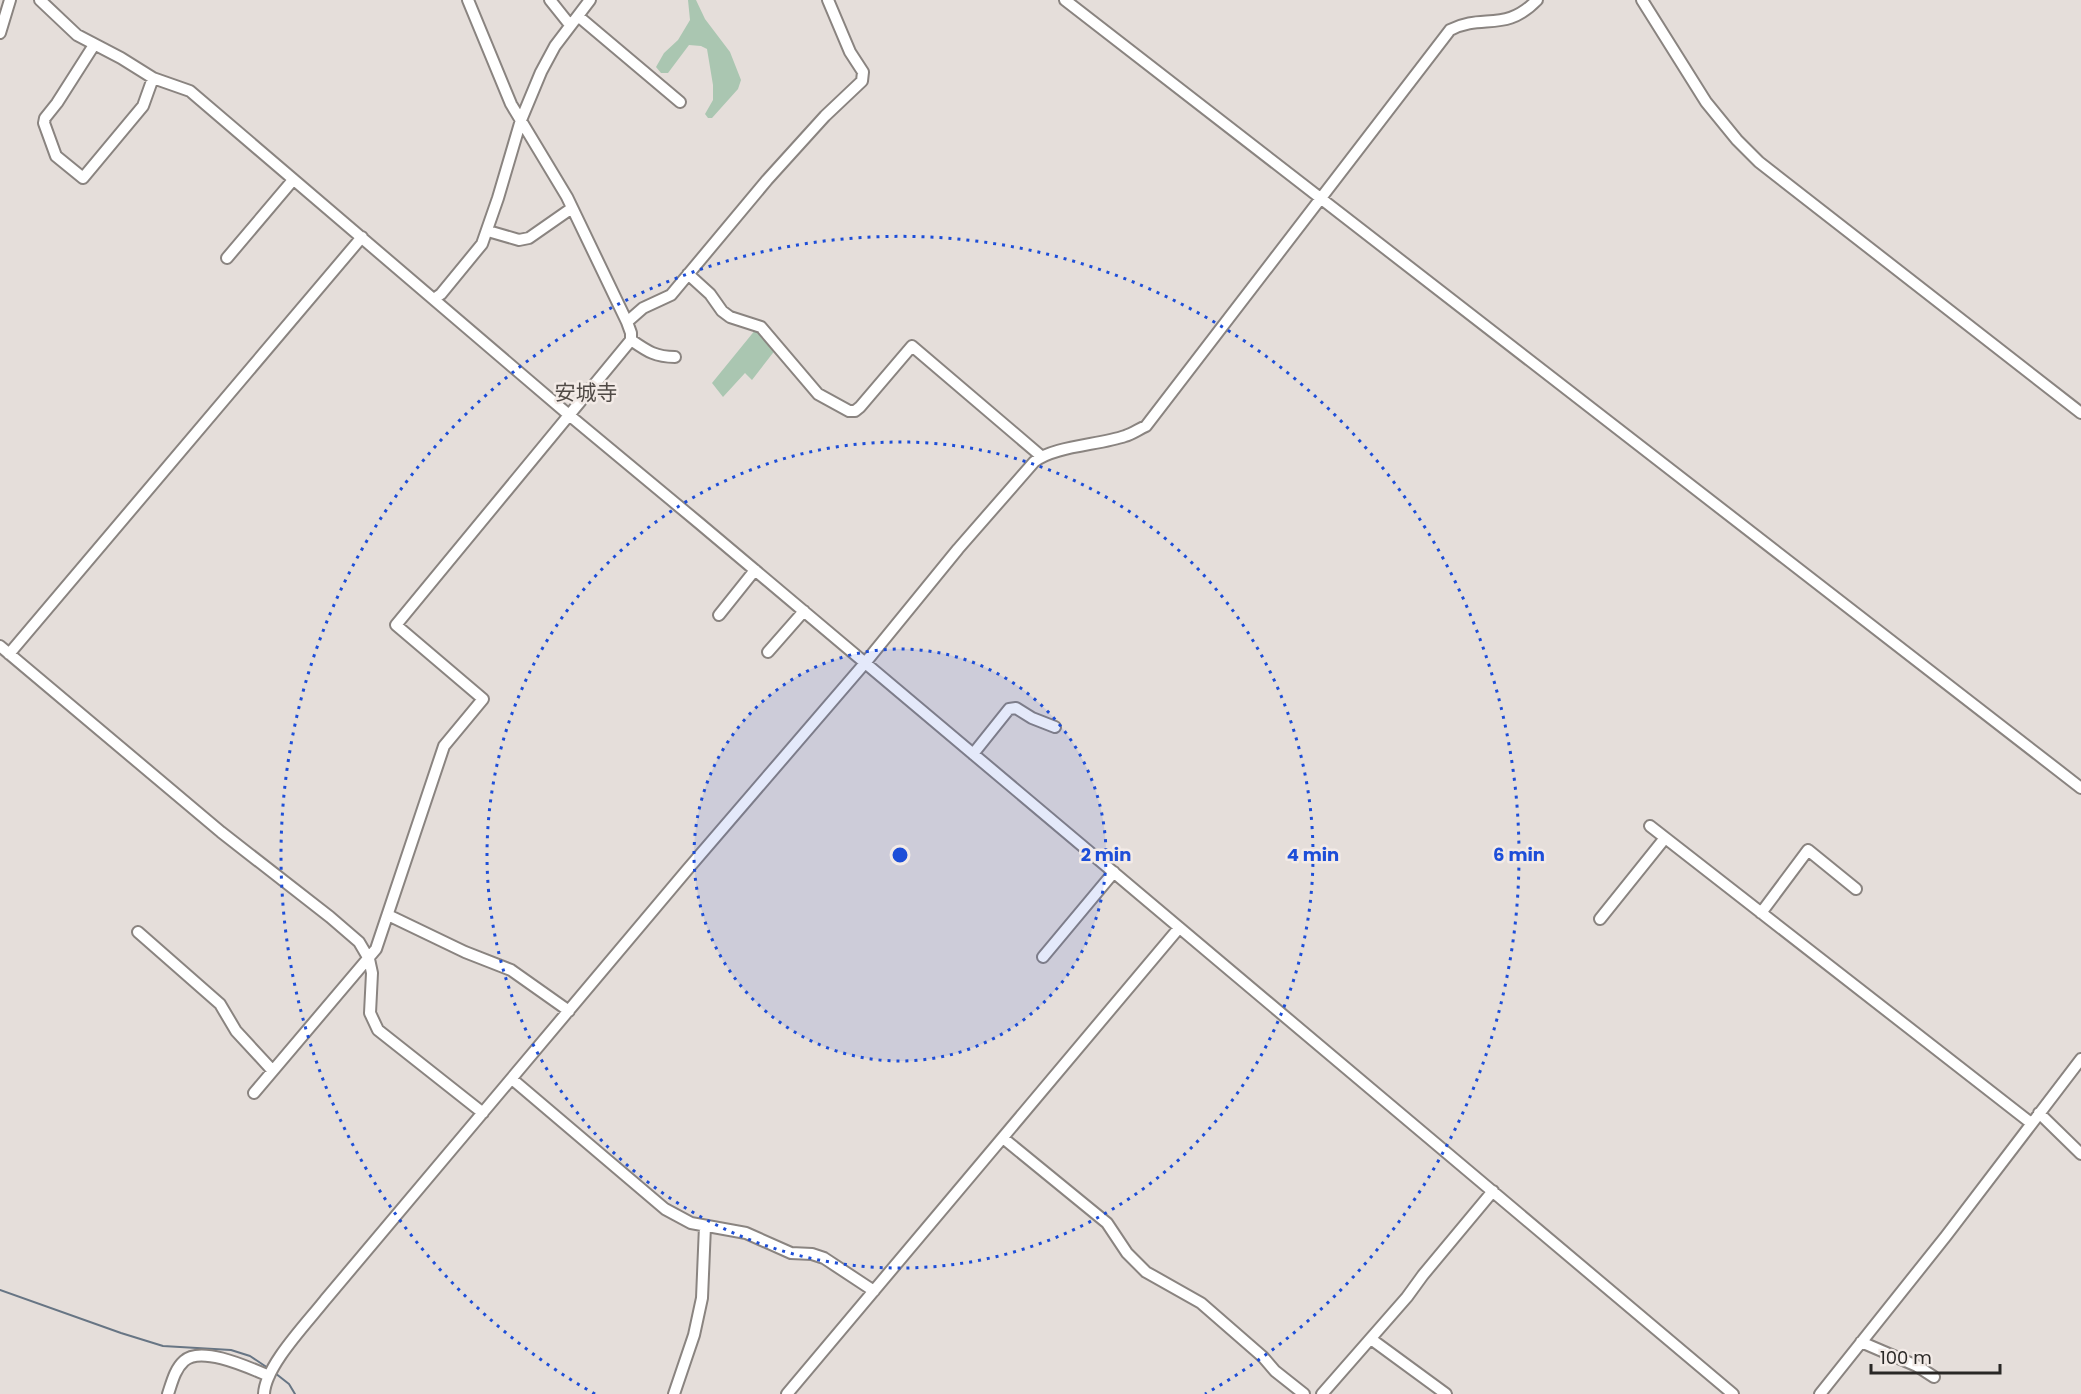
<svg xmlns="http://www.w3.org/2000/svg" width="2081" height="1394" viewBox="0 0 2081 1394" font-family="Poppins,'Noto Sans JP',sans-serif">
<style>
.green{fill:#aac6b1}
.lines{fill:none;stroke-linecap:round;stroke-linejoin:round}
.stream{stroke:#677584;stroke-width:2}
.minor-casing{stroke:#8a8480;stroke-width:14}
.minor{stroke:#fff;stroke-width:10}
.ring{fill:none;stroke:#1d4ed8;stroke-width:3;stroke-dasharray:3 6}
.labels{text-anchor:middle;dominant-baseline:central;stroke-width:5;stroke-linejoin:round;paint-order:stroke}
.quarter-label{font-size:21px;fill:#504a46;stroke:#f3ebe7}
.centre{fill:#1d4ed8;stroke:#f3ebe7;stroke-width:3}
.ring-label{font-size:18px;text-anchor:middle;font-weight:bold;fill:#1d4ed8;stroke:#f3ebe7;stroke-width:5;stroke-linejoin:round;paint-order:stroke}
</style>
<rect width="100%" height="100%" fill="#e5deda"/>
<path class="green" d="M688,0H696L705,19L730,52L741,80L738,89L712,118H708L705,114L713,100V85L707,49L701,46L689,45L668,73H661L656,67L664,53L678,40L690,20Z
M756,329L776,349L752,380L745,373L723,397L712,383Z"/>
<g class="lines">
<path class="stream" d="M0,1290L121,1333L163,1346L231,1350L250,1356L268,1368
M275,1373L289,1384L295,1394"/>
<g class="minor-casing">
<path id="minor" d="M40,0L77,35L121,58L153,78L190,91L569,415L699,523L1733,1394
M550,0L570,25
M1065,0L2081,788
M1642,0L1706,102L1737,140L1759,162L2081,413
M578,16L680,102
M0,33L10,0
M94,45L57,103L45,118L44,123L56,156L83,178L143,106L153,78
M488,231L519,240L529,238L572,208
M227,258L293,180
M688,274L710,294L722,311L730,317L761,327L818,394L849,411H855L860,407L912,346L1041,456
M434,299L441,294L482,244L498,198L521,120L541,72L555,46L590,0
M627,322L643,308L671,295L767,180L825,116L862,81L863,72L850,52L828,0
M631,340C647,351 655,357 675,357
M719,615L755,570
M0,646L221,832L330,917L359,942L369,959L372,973L370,1013L378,1030L483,1113
M768,652L804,611
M9,654L362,237
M973,754L1009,709L1016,708L1032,718L1055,727
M1650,826L2031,1123
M1761,913L1808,850L1856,889
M388,915L465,952L511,970L569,1011
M1600,919L1665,838
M138,932L220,1004L236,1031L272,1070
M1043,957L1114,872
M512,1079L665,1209L691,1223L746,1233L791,1253L812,1254L824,1258L874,1291
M254,1093L376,949L444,746L483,699L396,625L631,340V333L627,322L567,197L511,104L468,0
M2039,1113L2081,1154
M1003,1138L1107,1223L1127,1253L1146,1272L1201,1303L1263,1357L1275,1371L1304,1394
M1371,1339L1446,1394
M1861,1342L1917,1366L1934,1377
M168,1394C172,1382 175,1369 184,1361C201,1345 250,1368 269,1376
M264,1394C265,1366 307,1323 325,1300L687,870L865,663L958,549L1034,462C1053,446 1100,445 1125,436C1132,434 1139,429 1146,426L1450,30C1483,13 1505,33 1537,0
M674,1394L694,1335L702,1298L705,1226
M787,1394L1179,928
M1322,1394L1407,1297L1423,1275L1493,1191
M1820,1394L1946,1236L2081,1059"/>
</g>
<use href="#minor" class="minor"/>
</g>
<circle cx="900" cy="855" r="206" fill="#1d4ed8" fill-opacity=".12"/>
<g class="ring">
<circle cx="900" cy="855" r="206"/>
<circle cx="900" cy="855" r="413"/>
<path d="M595 1394A619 619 0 1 1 1205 1394"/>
</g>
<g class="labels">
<g class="quarter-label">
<text x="586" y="392">安城寺</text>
</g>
</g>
<circle cx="900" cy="855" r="9" class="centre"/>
<g class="ring-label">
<text x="1106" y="861">2 min</text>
<text x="1313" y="861">4 min</text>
<text x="1519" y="861">6 min</text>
</g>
<path d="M1871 1364v9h129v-9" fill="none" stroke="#292725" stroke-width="3"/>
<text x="1880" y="1364" font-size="18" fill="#292725" stroke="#f3ebe7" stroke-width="4.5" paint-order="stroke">100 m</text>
</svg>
